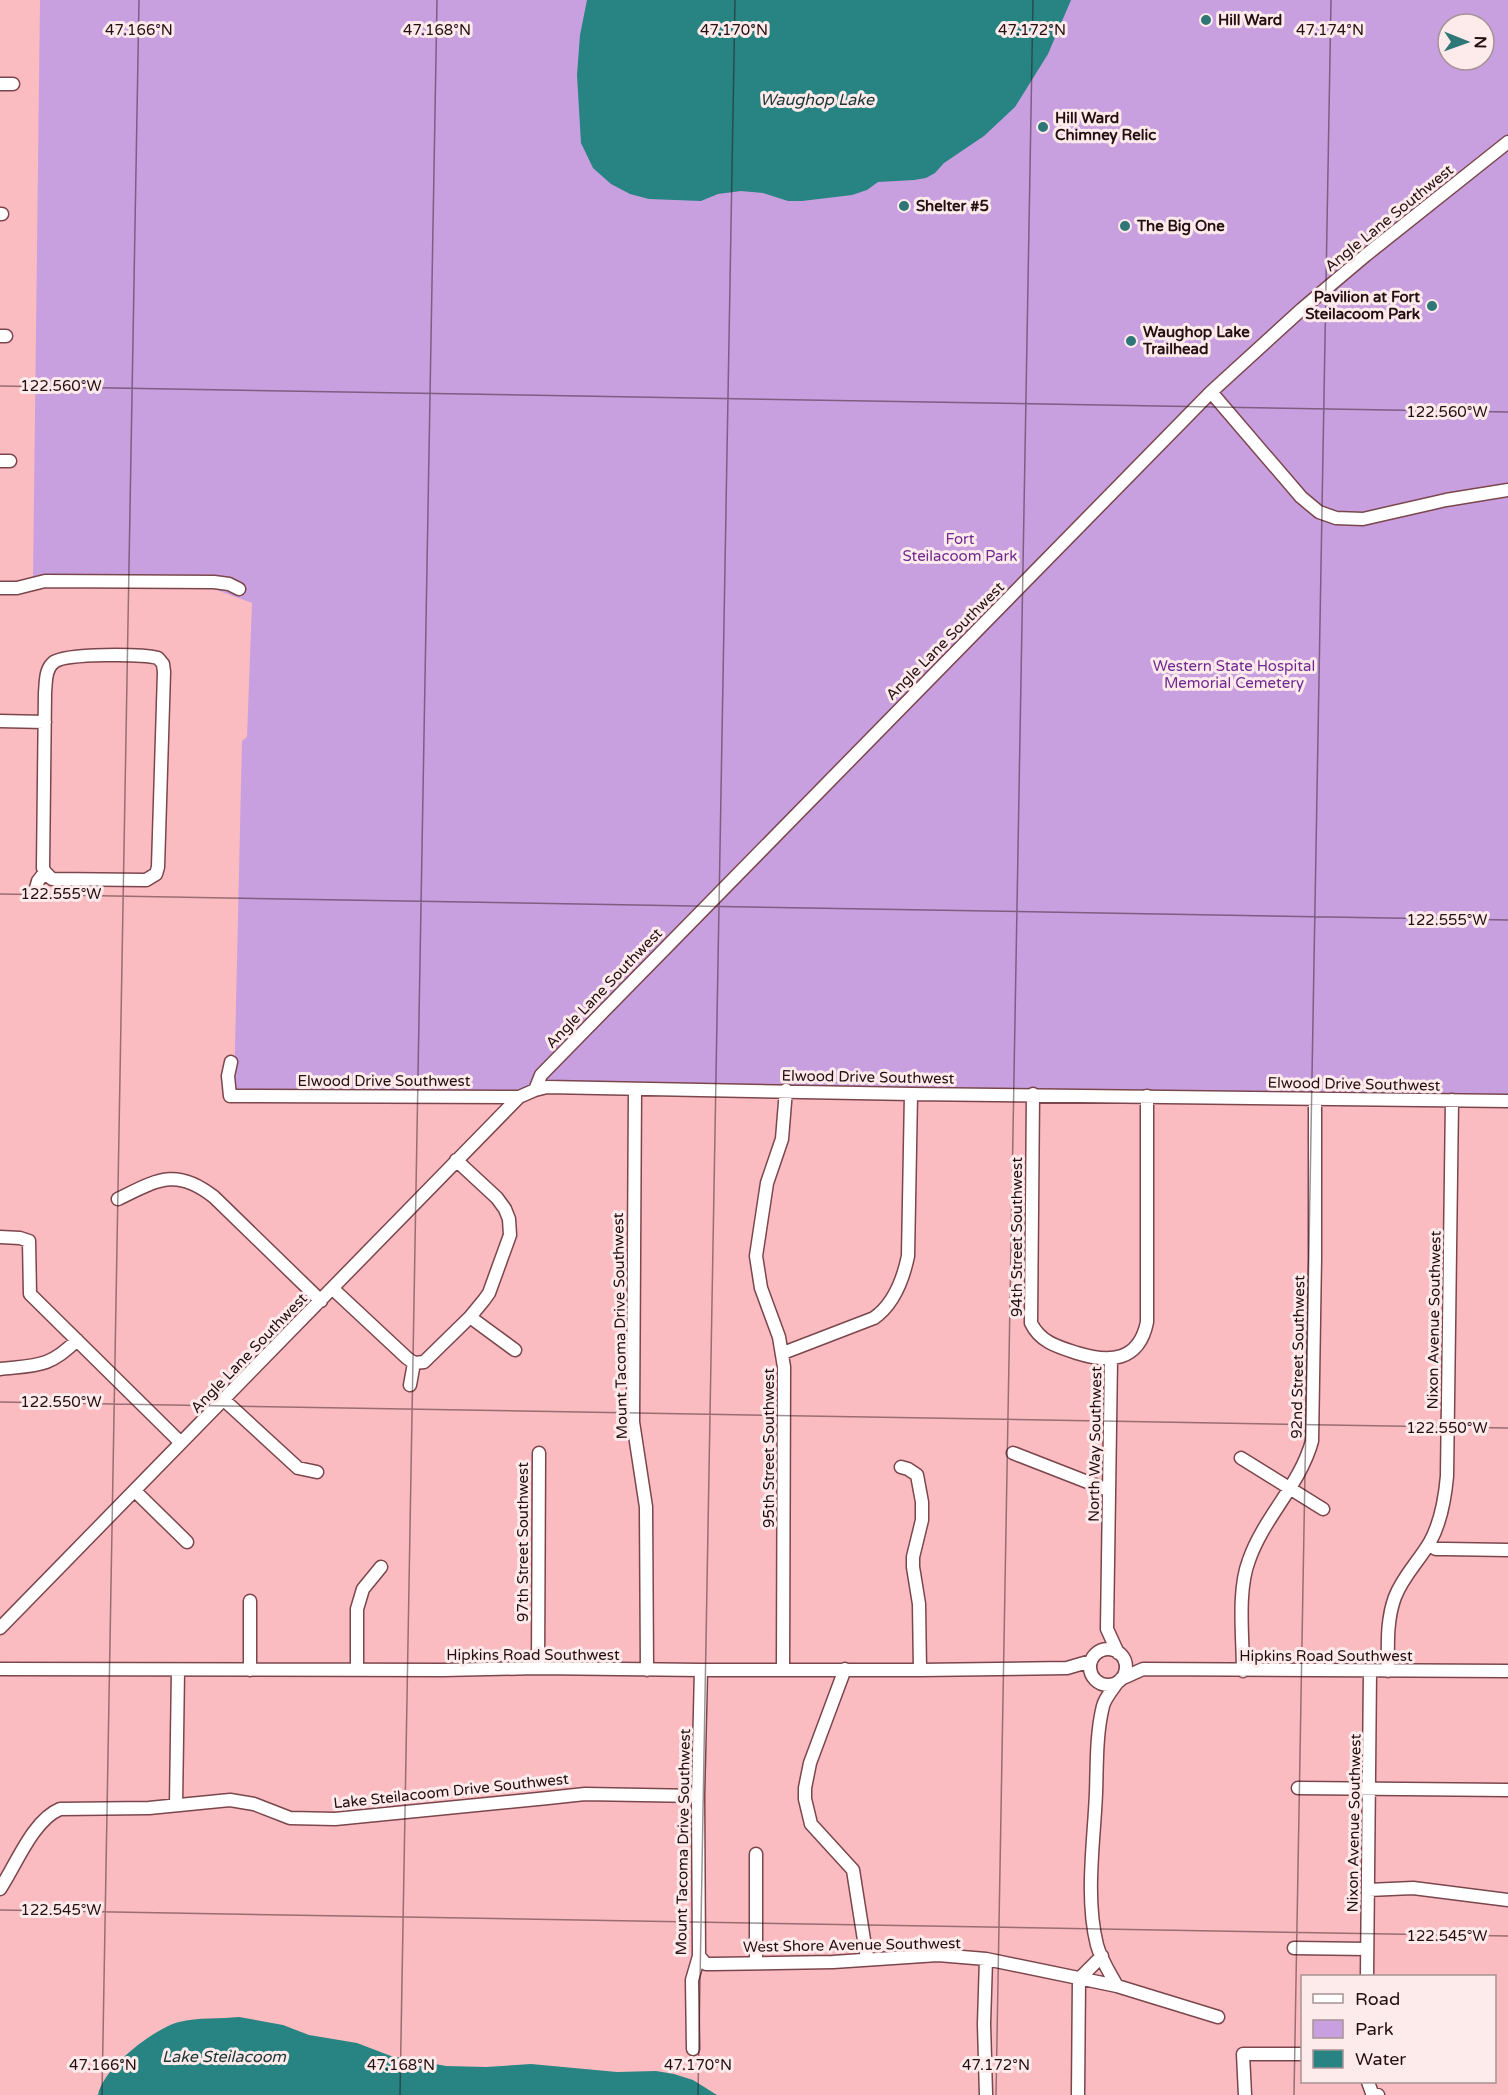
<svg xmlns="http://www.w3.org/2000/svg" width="1508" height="2095" viewBox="0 0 1508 2095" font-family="'Varela Round',sans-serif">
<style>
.green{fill:#c8a0df;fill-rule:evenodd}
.water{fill:#278482}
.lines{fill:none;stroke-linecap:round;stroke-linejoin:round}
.minor-casing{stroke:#7b464c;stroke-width:15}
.minor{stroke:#fff;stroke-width:12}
.ticks{fill:none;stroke:#230e11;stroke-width:1.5;stroke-opacity:0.45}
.poi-dot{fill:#2e7776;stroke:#fdeaeb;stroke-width:2}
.labels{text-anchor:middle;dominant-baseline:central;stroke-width:6;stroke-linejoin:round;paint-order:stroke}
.poi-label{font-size:15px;font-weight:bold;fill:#230e11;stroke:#fdeaeb;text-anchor:start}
.street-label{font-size:15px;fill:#230e11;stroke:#fdeaeb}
.park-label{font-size:15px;fill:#712992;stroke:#fdeaeb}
.water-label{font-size:16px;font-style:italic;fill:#193534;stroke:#fdeaeb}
.ticks-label{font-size:15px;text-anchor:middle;fill:#230e11;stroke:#fdeaeb;stroke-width:6;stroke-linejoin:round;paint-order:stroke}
</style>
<rect width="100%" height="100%" fill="#fabcc1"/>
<path class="green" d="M40,0H1508V1096L234,1092L242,741L247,737L252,603L195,582L33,579ZM1448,24H1484V60H1448Z"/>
<path class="water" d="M587,0H1071L1048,54L1015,107L984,136L944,163L935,173L926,178L914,180L878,182L867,190L852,195L802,201H788L763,193L741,191L718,194L701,201L649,199L630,194L611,184L593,168L581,143L577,75L580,35Z
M239,2017L283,2025L309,2035L357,2043L391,2056L446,2066L486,2067L531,2064L617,2072L656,2071L674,2074L693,2080L717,2095H98C103,2068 153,2029 179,2022C198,2017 220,2019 239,2017Z"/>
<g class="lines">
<g class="minor-casing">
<path id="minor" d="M0,84H13
M0,214H2
M0,336H6
M1211,392L1301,497L1319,512L1336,518L1363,519L1446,500L1508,490
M0,461H10
M0,588H17L45,581L214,582L229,584L239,589
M0,721L45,722
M35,892L38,881L45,872L43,868L45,693C46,682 45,669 54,662C67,653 142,654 158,658L163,664L164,672L158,867L156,874L146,880L52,879L45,872
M231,1062L228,1076L230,1096L519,1097L535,1090L547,1087L911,1094L1508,1101
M635,1089L633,1422L646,1507L647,1670
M535,1090L541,1075L1211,392L1302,309L1366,255L1508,142
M1033,1094L1031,1323C1040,1342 1058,1347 1077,1353C1109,1363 1139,1362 1147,1322V1096
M118,1199C157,1180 176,1167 214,1197L321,1301
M0,1237L20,1238L29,1241L30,1294L181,1443
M333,1289L407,1358L414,1363L424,1362L470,1317L484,1300L489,1293L510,1235L509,1219L505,1209L497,1198L456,1160
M470,1317L515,1350
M783,1353L874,1318C894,1304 903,1280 908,1256L911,1094
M1111,1359L1107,1629L1118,1653
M0,1369C37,1365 49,1368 77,1340
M410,1385L414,1363
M224,1400L298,1468L317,1472
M1013,1453L1108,1490
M1241,1458L1323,1509
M901,1467L908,1469L917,1475L922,1502V1520L913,1557V1567L919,1604L920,1670
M135,1491L187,1542
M1429,1545L1436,1549H1445L1508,1550
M0,1628L519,1097
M1090 1667a18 18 0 1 1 36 0a18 18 0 1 1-36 0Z
M538,1668L539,1453
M0,1669L443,1670L538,1668L701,1670H920L1067,1668L1091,1661
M783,1669L784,1367L779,1337L761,1288L756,1256L767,1183L782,1139L786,1090
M845,1669L810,1763L805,1788V1799L811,1824L853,1870L867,1959
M250,1670V1601
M357,1670V1609L363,1589L381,1567
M1243,1671C1243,1637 1237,1591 1249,1560C1264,1517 1300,1485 1312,1441L1315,1258V1099
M1388,1671C1388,1647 1386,1621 1395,1597C1403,1576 1419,1561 1430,1542C1441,1522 1445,1499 1447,1476L1452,1100
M1121,1679L1143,1669L1508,1671
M1117,1683C1112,1690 1105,1698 1103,1706C1096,1734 1097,1765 1096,1793C1094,1842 1085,1897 1097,1945C1101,1960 1110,1973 1117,1986
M1298,1788L1508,1790
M176,1805L178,1670
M0,1889C16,1865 33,1820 60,1809L149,1808L230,1800L254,1804L290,1818L335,1819L548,1798L585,1794L698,1796
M1368,1890L1413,1888L1508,1900
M1294,1948L1367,1949
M699,1956L706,1964H712L833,1962L938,1955L986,1959L1117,1986L1218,2017
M756,1963V1854
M1367,1976L1370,1671
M693,2049L692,1980L699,1956L698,1796L701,1670
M1368,2082L1372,2093L1378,2095
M986,2095L984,2024L986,1959
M1078,2095L1079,1979L1102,1956
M1245,2095L1243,2054H1302"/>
</g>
<use href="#minor" class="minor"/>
</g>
<path class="ticks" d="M0,386L1508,412M0,894L1508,920M0,1402L1508,1428M0,1910L1508,1936M102,2095L139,0M400,2095L437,0M698,2095L735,0M996,2095L1033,0M1294,2095L1331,0"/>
<g class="poi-dot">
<circle cx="1206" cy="20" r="6"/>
<circle cx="1043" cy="127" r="6"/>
<circle cx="904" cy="206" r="6"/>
<circle cx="1125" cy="226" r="6"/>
<circle cx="1432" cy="306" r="6"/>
<circle cx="1131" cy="341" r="6"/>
</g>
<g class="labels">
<g class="poi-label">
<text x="1218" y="20">Hill Ward</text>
<text x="1055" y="118">Hill Ward<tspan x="1055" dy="17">Chimney Relic</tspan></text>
<text x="916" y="206">Shelter #5</text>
<text x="1137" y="226">The Big One</text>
<text x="1420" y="297" text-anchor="end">Pavilion at Fort<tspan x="1420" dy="17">Steilacoom Park</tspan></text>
<text x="1143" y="332">Waughop Lake<tspan x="1143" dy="17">Trailhead</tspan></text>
</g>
<g class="street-label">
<text transform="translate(1389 218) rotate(-39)">Angle Lane Southwest</text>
<text transform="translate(945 641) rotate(-45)">Angle Lane Southwest</text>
<text transform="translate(604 988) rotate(-46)">Angle Lane Southwest</text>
<text transform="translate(868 1077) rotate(1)">Elwood Drive Southwest</text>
<text x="384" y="1081">Elwood Drive Southwest</text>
<text transform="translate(1354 1084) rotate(1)">Elwood Drive Southwest</text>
<text transform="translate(1017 1237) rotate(-90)">94th Street Southwest</text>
<text transform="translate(1434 1320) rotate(-89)">Nixon Avenue Southwest</text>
<text transform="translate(620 1326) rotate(-91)">Mount Tacoma Drive Southwest</text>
<text transform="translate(249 1353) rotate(-46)">Angle Lane Southwest</text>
<text transform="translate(1298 1357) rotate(-89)">92nd Street Southwest</text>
<text transform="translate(1095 1444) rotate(-89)">North Way Southwest</text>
<text transform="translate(769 1448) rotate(-90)">95th Street Southwest</text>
<text transform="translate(523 1542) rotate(-90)">97th Street Southwest</text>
<text x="533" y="1655">Hipkins Road Southwest</text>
<text x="1326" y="1656">Hipkins Road Southwest</text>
<text transform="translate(451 1791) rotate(-6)">Lake Steilacoom Drive Southwest</text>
<text transform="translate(1354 1823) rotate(-89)">Nixon Avenue Southwest</text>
<text transform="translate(683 1842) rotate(-89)">Mount Tacoma Drive Southwest</text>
<text transform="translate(852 1945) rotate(-1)">West Shore Avenue Southwest</text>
</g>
<g class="park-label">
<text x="960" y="539">Fort<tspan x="960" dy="17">Steilacoom Park</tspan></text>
<text x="1234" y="666">Western State Hospital<tspan x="1234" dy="17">Memorial Cemetery</tspan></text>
</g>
<g class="water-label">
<text x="817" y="100">Waughop Lake</text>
<text x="224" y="2057">Lake Steilacoom</text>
</g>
</g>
<g class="ticks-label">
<text x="139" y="35">47.166°N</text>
<text x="437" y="35">47.168°N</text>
<text x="734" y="35">47.170°N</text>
<text x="1032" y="35">47.172°N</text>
<text x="1330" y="35">47.174°N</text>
<text x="61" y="391">122.560°W</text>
<text x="1447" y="417">122.560°W</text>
<text x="61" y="899">122.555°W</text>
<text x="1447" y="925">122.555°W</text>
<text x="61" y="1407">122.550°W</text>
<text x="1447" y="1433">122.550°W</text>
<text x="61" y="1915">122.545°W</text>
<text x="1447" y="1941">122.545°W</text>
<text x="103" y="2070">47.166°N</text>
<text x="401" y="2070">47.168°N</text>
<text x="698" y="2070">47.170°N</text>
<text x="996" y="2070">47.172°N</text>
</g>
<rect x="1301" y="1975" width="195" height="108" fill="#fdeaeb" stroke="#a69294" stroke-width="1.5"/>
<rect x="1313" y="1994" width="30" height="9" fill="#ffffff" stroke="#a69294" stroke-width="1.5"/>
<text x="1355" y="2005" font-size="18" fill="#230e11">Road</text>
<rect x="1313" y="2020" width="30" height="18" fill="#c8a0df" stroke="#a69294" stroke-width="1.5"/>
<text x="1355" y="2035" font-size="18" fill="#230e11">Park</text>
<rect x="1313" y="2050" width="30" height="18" fill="#278482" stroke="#a69294" stroke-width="1.5"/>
<text x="1355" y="2065" font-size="18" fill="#230e11">Water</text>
<g transform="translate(1466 42) rotate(91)"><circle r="28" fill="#fdeaeb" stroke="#a69294" stroke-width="1.5"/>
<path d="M0-4.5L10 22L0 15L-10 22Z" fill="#2e7776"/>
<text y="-9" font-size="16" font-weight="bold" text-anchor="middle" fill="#230e11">N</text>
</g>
</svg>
